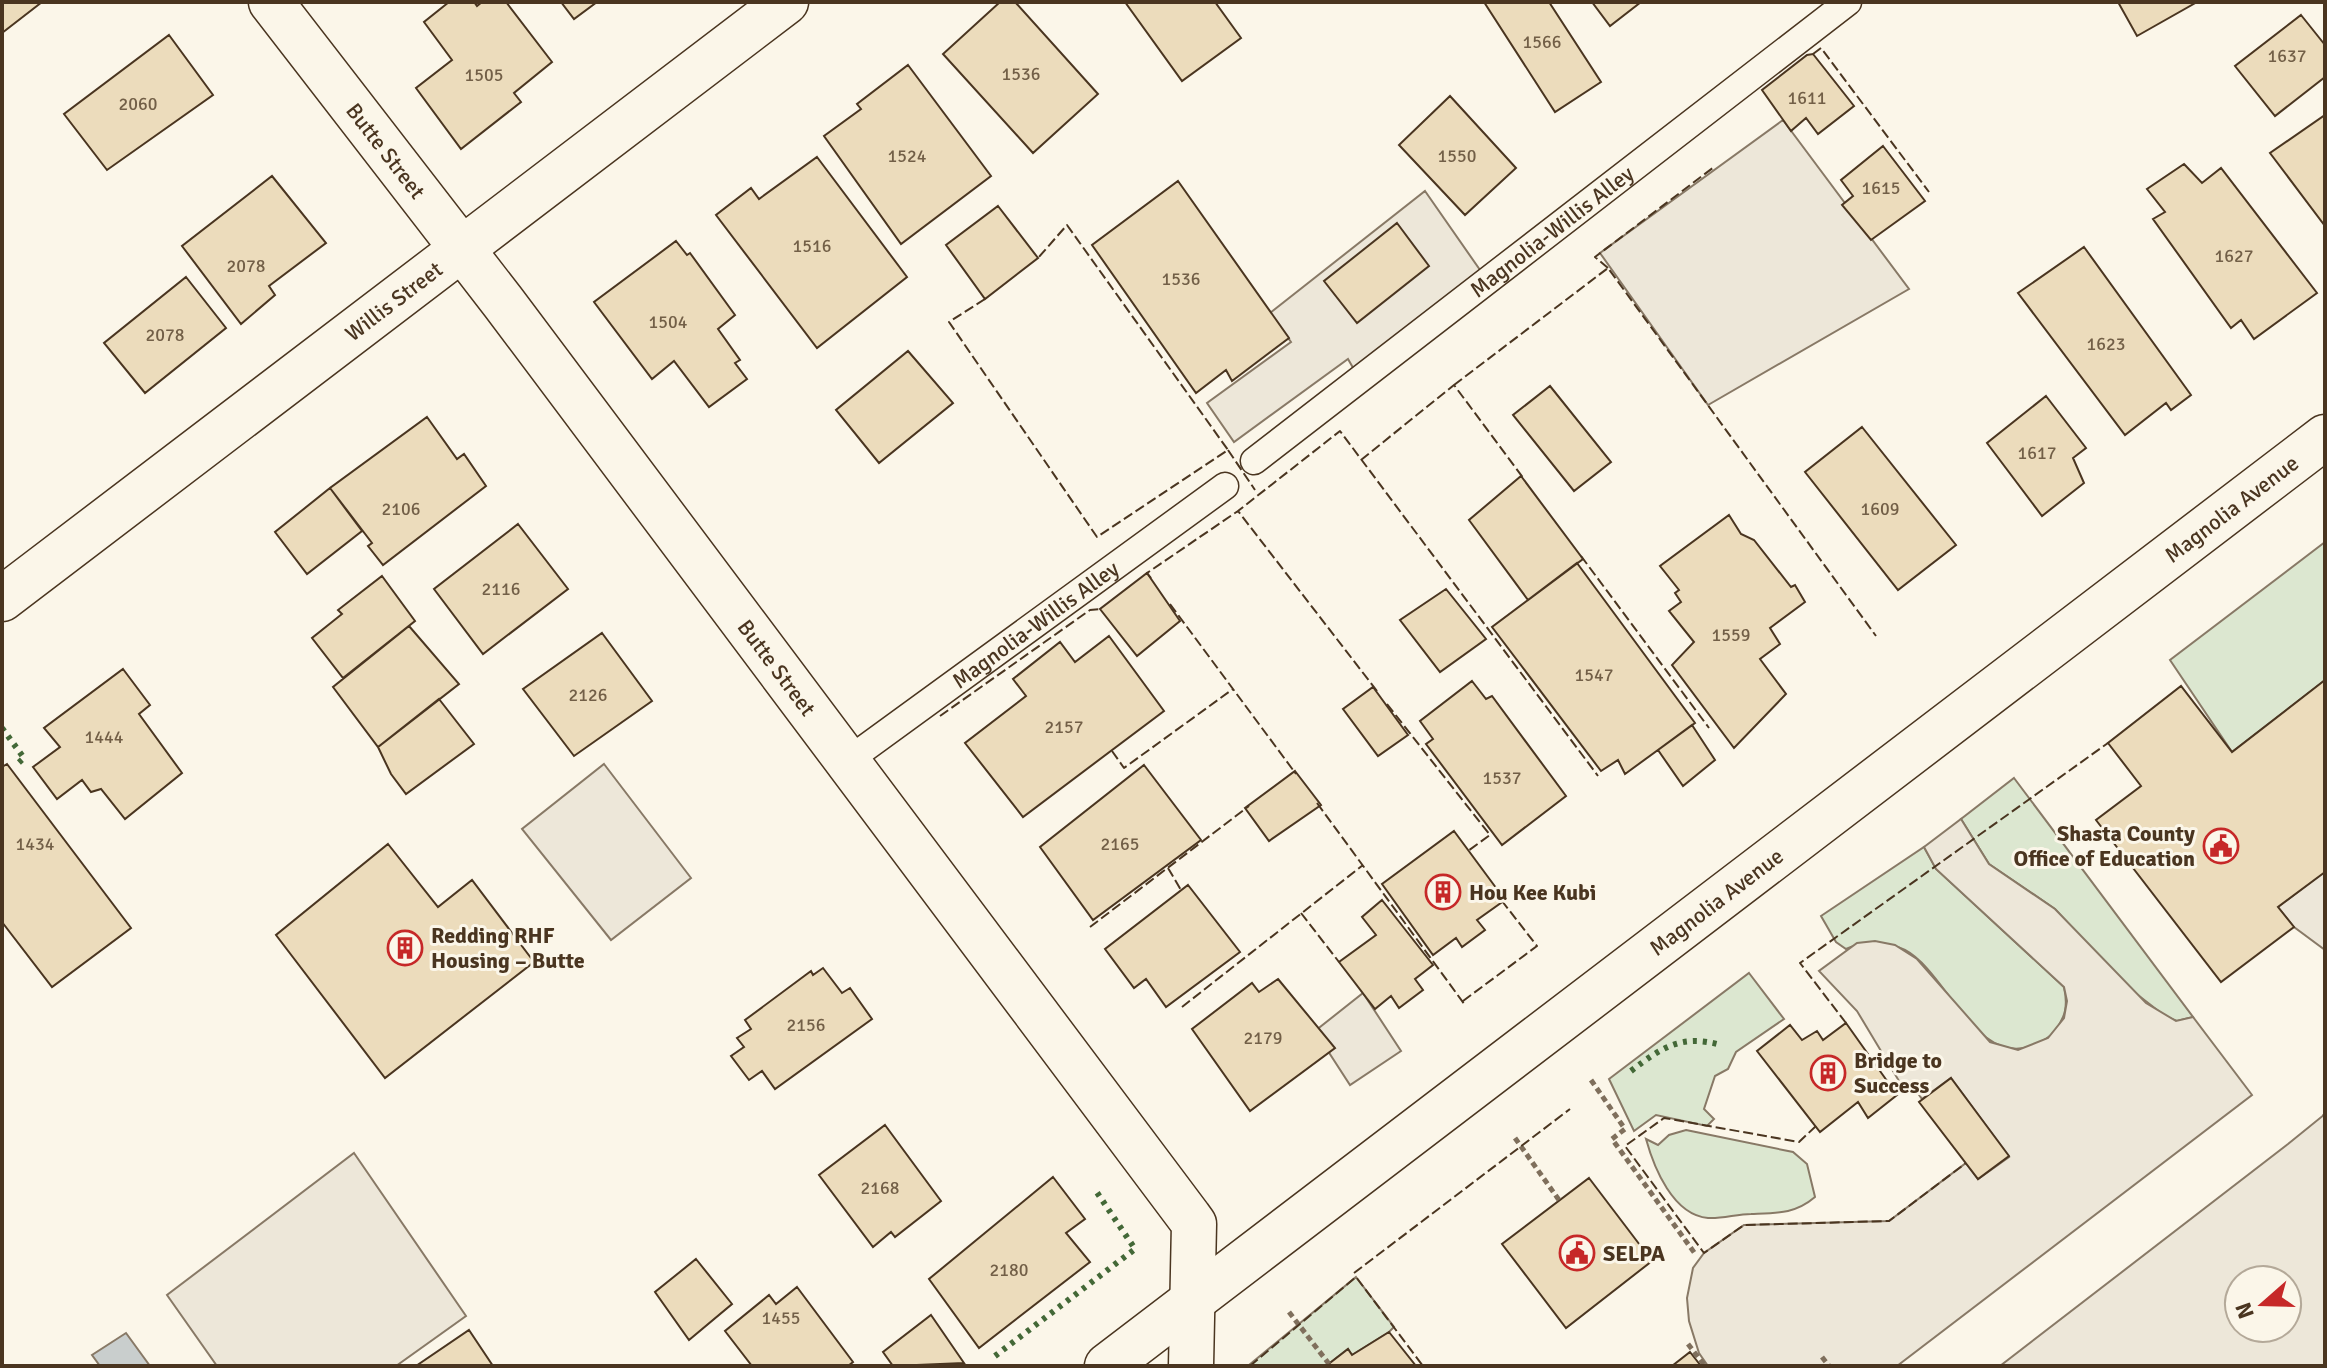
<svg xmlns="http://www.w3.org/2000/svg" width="2327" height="1368" viewBox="0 0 2327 1368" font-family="Signika,sans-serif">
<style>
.green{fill:#dce7d0;stroke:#887966;stroke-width:2}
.parking{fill:#ede7d9;stroke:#887966;stroke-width:2;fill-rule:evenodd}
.water{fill:#c9cecd;stroke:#887966;stroke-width:2}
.building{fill:#ecdcbc;stroke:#4a3520;stroke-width:2}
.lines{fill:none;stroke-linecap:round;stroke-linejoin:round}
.lane-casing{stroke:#4a3520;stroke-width:29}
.street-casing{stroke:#4a3520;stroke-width:47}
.path{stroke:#7f6f5c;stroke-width:5;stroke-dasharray:6 4;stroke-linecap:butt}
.lane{stroke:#fbf6e9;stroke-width:26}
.street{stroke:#fbf6e9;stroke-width:44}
.hedge{stroke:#436837;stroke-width:6;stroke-dasharray:4 6;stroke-linecap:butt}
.fence{stroke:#4a3520;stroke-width:2;stroke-dasharray:10 4;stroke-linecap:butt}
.labels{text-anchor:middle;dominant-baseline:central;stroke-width:6;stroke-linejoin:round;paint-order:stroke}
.number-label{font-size:18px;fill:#725f47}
.street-label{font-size:22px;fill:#4a3520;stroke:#fbf6e9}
.poi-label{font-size:22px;font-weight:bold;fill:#4a3520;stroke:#fbf6e9;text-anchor:start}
</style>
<rect width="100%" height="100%" fill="#fbf6e9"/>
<path class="green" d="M2325,542V680L2232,752L2170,660Z
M2014,778L2193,1017L2177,1021L2165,1016L2125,985L2055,909L1989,864L1961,819Z
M1924,847L1936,869L2064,987C2068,1005 2066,1017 2054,1032C2048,1039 2042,1042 2034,1045C1976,1069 1947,972 1905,950C1890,942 1860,942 1846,949L1836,942L1821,916Z
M1749,973L1784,1019L1736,1052L1728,1069L1715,1076L1704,1109L1714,1119L1707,1126L1656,1115L1634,1131L1609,1079Z
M1686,1130L1793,1152L1807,1164L1815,1197C1795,1214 1777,1213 1751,1214C1737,1214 1722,1219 1708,1218C1673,1215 1654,1168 1646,1139L1658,1145L1669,1135Z
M1356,1277L1394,1327L1389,1332L1352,1355L1348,1349L1326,1366L1249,1365Z"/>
<path class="parking" d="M1783,120L1909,289L1708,405L1600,253Z
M1425,191L1487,280L1360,380L1348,359L1234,442L1207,403L1291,342L1270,313Z
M604,764L691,878L611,940L522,829Z
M1961,819L1989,864L2055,909L2146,1003L2176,1021L2193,1017L2252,1095L1897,1366H1708L1699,1353L1689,1321L1687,1298L1693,1268L1704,1253L1744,1225L1889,1221L1966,1163L1978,1179L2009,1157L1951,1078L1922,1099L1910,1082L1902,1086L1857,1011L1819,971L1857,943L1875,941L1895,945L1917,959L1990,1042L2018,1050L2048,1038L2064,1018L2067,1001L2064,987L1936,869L1924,847Z
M2325,871V950L2294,927L2278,907Z
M1363,993L1401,1051L1350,1085L1315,1031Z
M2325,1114V1366H2000L2288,1144ZM2287,1280V1328H2239V1280Z
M354,1153L466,1316L396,1366H217L167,1295Z"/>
<path class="water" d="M126,1333L150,1366H100L92,1355Z"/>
<path class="building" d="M2,2H42L2,33Z
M449,2H474L477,6L482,2H506L552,62L514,93L521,102L461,149L416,88L452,60L424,22Z
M561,2H597L574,19Z
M1000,2H1015L1098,94L1033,153L943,54Z
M1125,2H1215L1241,38L1182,81Z
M1484,2H1549L1601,82L1555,112Z
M1592,2H1641L1610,26Z
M2118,2H2197L2137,36Z
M2301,15L2325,45V77L2275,116L2235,66Z
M169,35L213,95L107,170L64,114Z
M1813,54L1854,106L1818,134L1806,118L1791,131L1762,90L1807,55Z
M908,65L991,176L901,244L824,136L861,109L857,104Z
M1450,96L1516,168L1465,215L1399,145Z
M2325,115V226L2270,153Z
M1883,146L1925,201L1871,240L1842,205L1853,196L1841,180Z
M817,157L907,277L817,348L716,215L751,188L759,199Z
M2184,164L2202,183L2221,168L2317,293L2254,339L2241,320L2231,328L2153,219L2165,212L2147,189Z
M272,176L326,243L269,286L275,295L241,324L182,246Z
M1178,181L1289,338L1232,381L1226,370L1196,393L1092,245Z
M998,206L1038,258L985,299L946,245Z
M1397,223L1429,266L1357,323L1324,281Z
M676,241L687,255L690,253L735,315L718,329L740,360L735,363L747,379L709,407L674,361L652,379L594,302Z
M2084,247L2191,395L2171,410L2166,403L2125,435L2018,293Z
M186,277L226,328L145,393L104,343Z
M908,351L953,403L879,463L836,410Z
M1550,386L1611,462L1574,491L1513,415Z
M2046,396L2086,448L2073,458L2084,483L2042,516L1987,443Z
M427,417L457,459L464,454L486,486L383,565L368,546L372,543L330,488Z
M1862,427L1956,545L1898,590L1805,472Z
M1521,476L1583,559L1528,600L1469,520Z
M330,488L362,531L307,574L275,532Z
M1729,515L1741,534L1754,540L1791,587L1795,585L1805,602L1770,628L1780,644L1760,659L1786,694L1734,748L1672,665L1694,642L1669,611L1681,602L1675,593L1679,590L1660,566Z
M518,524L568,589L483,654L434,589Z
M1577,563L1695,723L1625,774L1618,760L1601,771L1492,627Z
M1147,573L1180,621L1137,656L1100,609Z
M382,576L415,621L343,678L312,638L342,614L338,610Z
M1446,589L1486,639L1440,672L1400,620Z
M409,626L459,684L378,747L333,687Z
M602,633L652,701L574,756L523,689Z
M1109,636L1164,711L1023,817L965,743L1026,696L1013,679L1060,642L1075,662Z
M123,669L150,705L139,714L182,773L125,819L101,789L91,792L82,780L57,799L33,767L60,747L44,728Z
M2325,680V872L2278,907L2294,927L2221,982L2096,820L2141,786L2108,743L2181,686L2232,752Z
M1472,681L1486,699L1492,696L1566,796L1502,845L1426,744L1433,739L1420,721Z
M1373,687L1408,735L1378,756L1343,709Z
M439,699L474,744L406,794L391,774L378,747Z
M1692,725L1715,760L1683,786L1658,750Z
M7,764L131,928L52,987L2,922V767Z
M1144,765L1201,840L1093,920L1040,847Z
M1295,771L1321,805L1269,841L1245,808Z
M1454,831L1505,900L1477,920L1485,930L1462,947L1456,938L1433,955L1382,884Z
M388,844L438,907L472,880L534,962L385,1078L276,935Z
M1188,885L1240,952L1166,1007L1146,979L1134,988L1105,949Z
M1382,900L1433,965L1415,979L1423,990L1399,1008L1391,996L1375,1009L1339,962L1376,935L1362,917Z
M823,968L842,993L850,988L872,1019L775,1089L762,1071L749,1080L731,1056L744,1047L737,1038L751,1029L745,1020L811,971L813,975Z
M1278,979L1335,1048L1250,1111L1192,1029L1252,983L1259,992Z
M1846,1023L1897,1095L1868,1118L1858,1102L1820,1132L1757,1051L1790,1025L1802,1040L1817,1031L1823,1040Z
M1951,1078L2009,1156L1978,1179L1919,1102Z
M885,1125L941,1201L895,1237L891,1232L873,1247L819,1175Z
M1053,1177L1085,1219L1066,1233L1090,1262L979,1348L929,1279Z
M1589,1178L1652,1261L1566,1328L1502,1244Z
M696,1259L732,1304L689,1340L655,1292Z
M797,1287L853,1362L848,1366H752L725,1331L769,1295L776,1304Z
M931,1315L964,1363L893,1366L883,1352Z
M469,1330L493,1366H416Z
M1389,1332L1416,1366H1326L1348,1349L1352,1355Z
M1690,1352L1701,1366H1672Z"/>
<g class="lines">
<g class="lane-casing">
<g id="lane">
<path id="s1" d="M1254,461L1848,2"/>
<path id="s2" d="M846,762L1225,486"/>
</g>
</g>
<g class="street-casing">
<g id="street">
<path id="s3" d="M271,2L503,302L1189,1217L1194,1224L1191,1366"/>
<path id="s4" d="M2,599L786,2"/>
<path id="s5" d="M1107,1366L2325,437"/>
</g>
</g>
<path class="path" d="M1591,1080L1625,1129L1612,1139L1696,1255
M2325,1114V1116
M1515,1138L1559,1200
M1289,1312L1329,1364
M1688,1344L1705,1366
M1822,1357L1829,1366"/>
<use href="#lane" class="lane"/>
<use href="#street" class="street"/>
<path class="hedge" d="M2,728L24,758L15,766
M1631,1071C1662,1047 1682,1034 1721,1045
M995,1356L1135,1249L1094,1188"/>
<path class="fence" d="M1813,54L1821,48L1929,192
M1608,268L1595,257L1714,167
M985,299L949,322L1097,537L1228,450L1067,225L1038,258
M1454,385L1608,268L1876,636
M1228,450L1255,490
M1361,460L1454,385L1524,479
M1581,556L1709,728
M1151,578L1147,573L1238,511
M1170,604L1296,774
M1377,691L1238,511L1340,431L1598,776
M1387,704L1490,835L1468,851
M940,716L1090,610L1100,609
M1112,751L1124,768L1233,689
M1317,803L1465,1005
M1168,868L1181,890
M1301,913L1339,962
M1090,927L1249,806
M1463,1001L1537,946L1502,901
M1182,1007L1363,865
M1846,1023L1800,963L2108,743
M1816,1126L1799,1142L1664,1118L1625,1146L1704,1253L1744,1225L1889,1221L1966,1163
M1354,1273L1570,1109
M1250,1366L1356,1277L1423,1366"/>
</g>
<defs>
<g id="civic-ring" transform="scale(1.8)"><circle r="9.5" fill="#fbf6e9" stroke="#c62828" stroke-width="1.5"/><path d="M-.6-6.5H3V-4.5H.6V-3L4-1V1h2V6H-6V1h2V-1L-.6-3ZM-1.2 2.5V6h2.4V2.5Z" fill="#c62828"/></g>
<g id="building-ring" transform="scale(1.8)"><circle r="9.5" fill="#fbf6e9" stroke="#c62828" stroke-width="1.5"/><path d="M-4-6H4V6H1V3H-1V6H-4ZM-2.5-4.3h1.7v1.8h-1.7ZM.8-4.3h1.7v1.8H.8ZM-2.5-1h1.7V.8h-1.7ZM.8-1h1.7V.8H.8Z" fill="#c62828"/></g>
</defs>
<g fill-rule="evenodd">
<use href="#civic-ring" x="2221" y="846"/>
<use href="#building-ring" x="1443" y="892"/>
<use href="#building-ring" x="405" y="948"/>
<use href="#building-ring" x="1828" y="1073"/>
<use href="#civic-ring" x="1577" y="1253"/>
</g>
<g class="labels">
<g class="number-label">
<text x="1542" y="42">1566</text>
<text x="2287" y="56">1637</text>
<text x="1021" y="74">1536</text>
<text x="484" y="75">1505</text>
<text x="1807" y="98">1611</text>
<text x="138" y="104">2060</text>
<text x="907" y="156">1524</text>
<text x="1457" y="156">1550</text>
<text x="1881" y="188">1615</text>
<text x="812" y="246">1516</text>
<text x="2234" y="256">1627</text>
<text x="246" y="266">2078</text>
<text x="1181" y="279">1536</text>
<text x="668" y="322">1504</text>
<text x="165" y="335">2078</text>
<text x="2106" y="344">1623</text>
<text x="2037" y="453">1617</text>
<text x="401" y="509">2106</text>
<text x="1880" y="509">1609</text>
<text x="501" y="589">2116</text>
<text x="1731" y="635">1559</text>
<text x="1594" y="675">1547</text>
<text x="588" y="695">2126</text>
<text x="1064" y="727">2157</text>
<text x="104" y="737">1444</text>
<text x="1502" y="778">1537</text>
<text x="35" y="844">1434</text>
<text x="1120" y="844">2165</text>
<text x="806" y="1025">2156</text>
<text x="1263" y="1038">2179</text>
<text x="880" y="1188">2168</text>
<text x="1009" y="1270">2180</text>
<text x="781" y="1318">1455</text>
</g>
<g class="street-label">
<text stroke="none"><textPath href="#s3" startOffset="188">Butte Street</textPath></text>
<text stroke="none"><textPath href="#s1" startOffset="376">Magnolia-Willis Alley</textPath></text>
<text stroke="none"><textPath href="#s4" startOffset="492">Willis Street</textPath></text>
<text stroke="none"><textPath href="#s5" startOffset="1414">Magnolia Avenue</textPath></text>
<text stroke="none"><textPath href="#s2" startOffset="234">Magnolia-Willis Alley</textPath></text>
<text stroke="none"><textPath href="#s3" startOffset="836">Butte Street</textPath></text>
<text stroke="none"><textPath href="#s5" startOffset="766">Magnolia Avenue</textPath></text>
</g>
<g class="poi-label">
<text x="2195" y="833" text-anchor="end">Shasta County<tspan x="2195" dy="25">Office of Education</tspan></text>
<text x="1469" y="892">Hou Kee Kubi</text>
<text x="431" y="935">Redding RHF<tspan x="431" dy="25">Housing – Butte</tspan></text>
<text x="1854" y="1060">Bridge to<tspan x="1854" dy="25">Success</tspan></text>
<text x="1603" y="1253">SELPA</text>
</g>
</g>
<rect width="2327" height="1368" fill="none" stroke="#4a3520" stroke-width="8"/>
<g transform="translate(2263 1304) rotate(250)"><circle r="38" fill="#fbf6e9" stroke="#b4a999" stroke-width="2"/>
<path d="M0-6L14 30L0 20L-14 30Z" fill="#c62828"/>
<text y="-12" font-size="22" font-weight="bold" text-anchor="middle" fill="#4a3520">N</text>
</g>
</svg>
